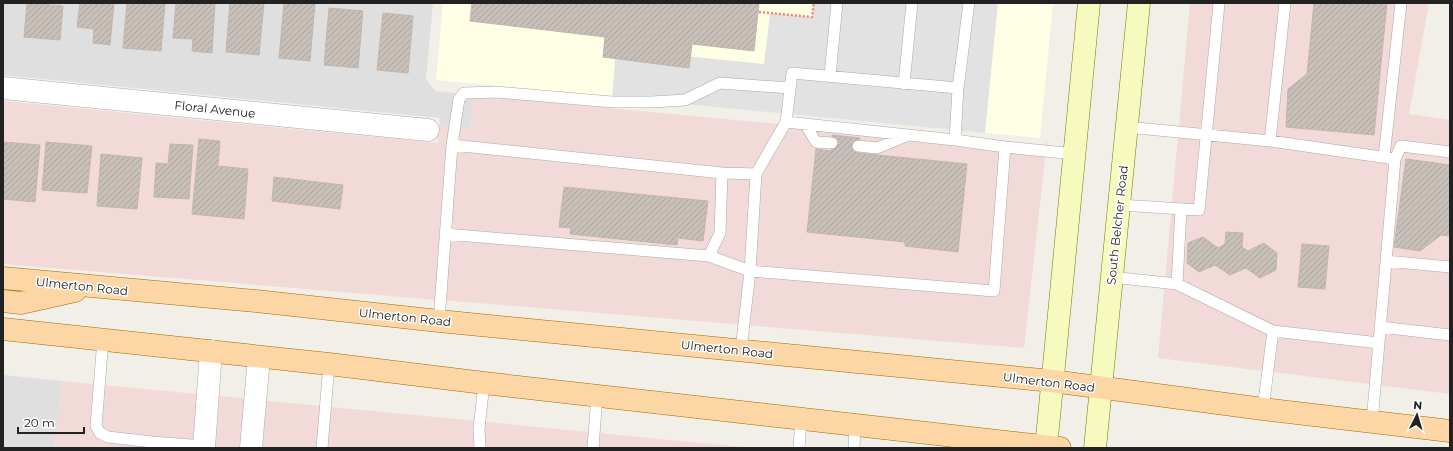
<svg xmlns="http://www.w3.org/2000/svg" width="1453" height="451" viewBox="0 0 1453 451" font-family="Montserrat,sans-serif">
<style>
.residential{fill:#e0dfdf}
.commercial{fill:#f2dad9}
.education{fill:#ffffe5}
.parking{fill:#e2e2e2}
.building{fill:url(#building-hatch);stroke:#c4b6ab}
.lines{fill:none;stroke-linecap:round;stroke-linejoin:round}
.service-casing{stroke:#a9a9a9;stroke-width:12}
.minor-casing{stroke:#a9a9a9;stroke-width:23}
.secondary-casing{stroke:#707d05;stroke-width:23}
.primary-casing{stroke:#a06b00;stroke-width:23}
.path{stroke:#fa8072;stroke-width:2.5;stroke-dasharray:2 2;stroke-linecap:butt}
.service{stroke:#fff;stroke-width:11}
.minor{stroke:#fff;stroke-width:22}
.secondary{stroke:#f7fabf;stroke-width:22}
.primary{stroke:#fcd6a4;stroke-width:22}
.labels{text-anchor:middle;dominant-baseline:central;stroke-width:3;stroke-linejoin:round;paint-order:stroke}
.street-label{font-size:12px;fill:#222;stroke:#fff}
</style>
<defs>
<pattern id="building-hatch" width="6" height="6" patternUnits="userSpaceOnUse"><rect width="6" height="6" fill="#c7bfb8"/><path d="M-1 1l2-2M0 6l6-6M5 7l2-2" fill="none" stroke="#aba49e"/></pattern>
</defs>
<rect width="100%" height="100%" fill="#f2efe9"/>
<path class="residential" d="M3,3H433L426,79L435,91L473,95L471,129L439,126L440,118L3,75Z
M3,375L62,381L55,448H3Z"/>
<path class="commercial" d="M1190,3H1429L1409,114L1450,120V394L1158,358Z
M473,95L1039,149L1047,141L1024,348L3,264V101L438,143L439,126L471,129Z
M62,381L197,394L193,448H55Z
M219,396L753,448H216Z"/>
<path class="education" d="M443,3H1053L1040,138L436,80Z"/>
<path class="parking" d="M814,3H998L985,133L612,97L616,49L764,64L770,13L812,17Z"/>
<path class="building" d="M27,3L63,6L60,40L24,37Z
M80,3H114L110,45L93,43L94,29L77,27Z
M127,3H165L161,51L123,48Z
M176,3H215L212,53L192,51L193,39L173,38Z
M230,3H264L259,55L226,52Z
M284,3H315L310,61L279,58Z
M472,3H759L754,51L692,44L689,68L603,57L605,37L470,21Z
M1314,3H1387L1374,135L1286,127L1288,89L1307,74Z
M329,8L363,11L358,68L324,65Z
M383,13L413,16L408,73L377,70Z
M832,135L860,138L858,153L967,164L958,252L905,246V242L807,232L816,149L831,151Z
M199,139L220,141L218,166L248,169L244,219L192,214Z
M3,142L40,145L35,202L3,199Z
M46,142L92,146L87,193L42,190Z
M170,144L193,145L189,199L154,197L156,163L168,164Z
M101,154L142,158L137,209L97,206Z
M1406,159L1450,165V236L1441,235L1420,251L1394,247Z
M274,177L343,185L340,209L272,201Z
M564,187L708,201L703,241L678,238L677,245L570,234L571,228L559,227Z
M1226,232L1243,233L1242,247L1248,251L1264,243L1277,253L1276,270L1260,278L1246,268L1230,275L1215,265L1199,272L1187,263L1188,243L1203,237L1218,248L1225,244Z
M1302,244L1329,246L1325,289L1298,287Z"/>
<g class="lines">
<g class="service-casing">
<path id="service" d="M830,76L837,3
M904,84L912,3
M958,88L969,3
M786,122L955,140
M805,124L816,142L832,143
M1127,127L1270,141L1285,3
M1270,141L1395,159L1372,422
M452,145L459,99L464,93L496,92L612,102H652L685,100L720,83L790,88
M858,146L877,148L906,136
M1384,157L1401,3
M1395,159L1401,146L1450,152
M722,173L756,174
M1120,205L1199,210L1219,3
M709,256L750,271L756,174L786,122L792,73L958,88L955,140L1005,147
M1386,261L1450,267
M1111,277L1177,284L1181,209
M1177,284L1273,331L1263,409
M439,321L452,145L722,173L720,233L709,256L445,234
M1380,327L1450,335
M1273,331L1379,343
M103,339L96,426L100,433L108,437L152,442
M741,350L750,271L994,291L1005,147L1075,154
M151,448L152,442L204,446
M322,448L329,364
M480,448L479,429L484,383
M593,448L597,396
M799,448L801,419
M854,448L855,425"/>
</g>
<g class="minor-casing">
<path id="minor" d="M3,88L428,130
M204,448L211,351
M251,448L259,357"/>
</g>
<g class="secondary-casing">
<path id="secondary" d="M1046,448L1089,3
M1095,448L1139,3"/>
</g>
<g class="primary-casing">
<path id="primary" d="M3,278L256,301L439,321L1052,381L1263,409L1450,431
M3,301L21,303L75,291
M3,329L329,364L484,383L1060,448"/>
</g>
<path class="path" d="M759,12L812,17L814,3"/>
<use href="#service" class="service"/>
<use href="#minor" class="minor"/>
<use href="#secondary" class="secondary"/>
<use href="#primary" class="primary"/>
</g>
<g class="labels">
<g class="street-label">
<text transform="translate(215 109) rotate(6)">Floral Avenue</text>
<text transform="translate(1117 225) rotate(-84)">South Belcher Road</text>
<text transform="translate(82 286) rotate(6)">Ulmerton Road</text>
<text transform="translate(405 317) rotate(6)">Ulmerton Road</text>
<text transform="translate(727 349) rotate(6)">Ulmerton Road</text>
<text transform="translate(1049 382) rotate(7)">Ulmerton Road</text>
</g>
</g>
<rect width="1453" height="451" fill="none" stroke="#222222" stroke-width="8"/>
<g transform="translate(1417 415) rotate(5)" stroke="#ffffff" stroke-width="3" paint-order="stroke">
<path d="M0-3L7 15L0 10L-7 15Z" fill="#222222"/>
<text y="-6" font-size="11" font-weight="bold" text-anchor="middle" fill="#222222">N</text>
</g>
<path d="M18 427v6h66v-6" fill="none" stroke="#222222" stroke-width="2"/>
<text x="24" y="427" font-size="12" fill="#222222" stroke="#ffffff" stroke-width="3" paint-order="stroke">20 m</text>
</svg>
